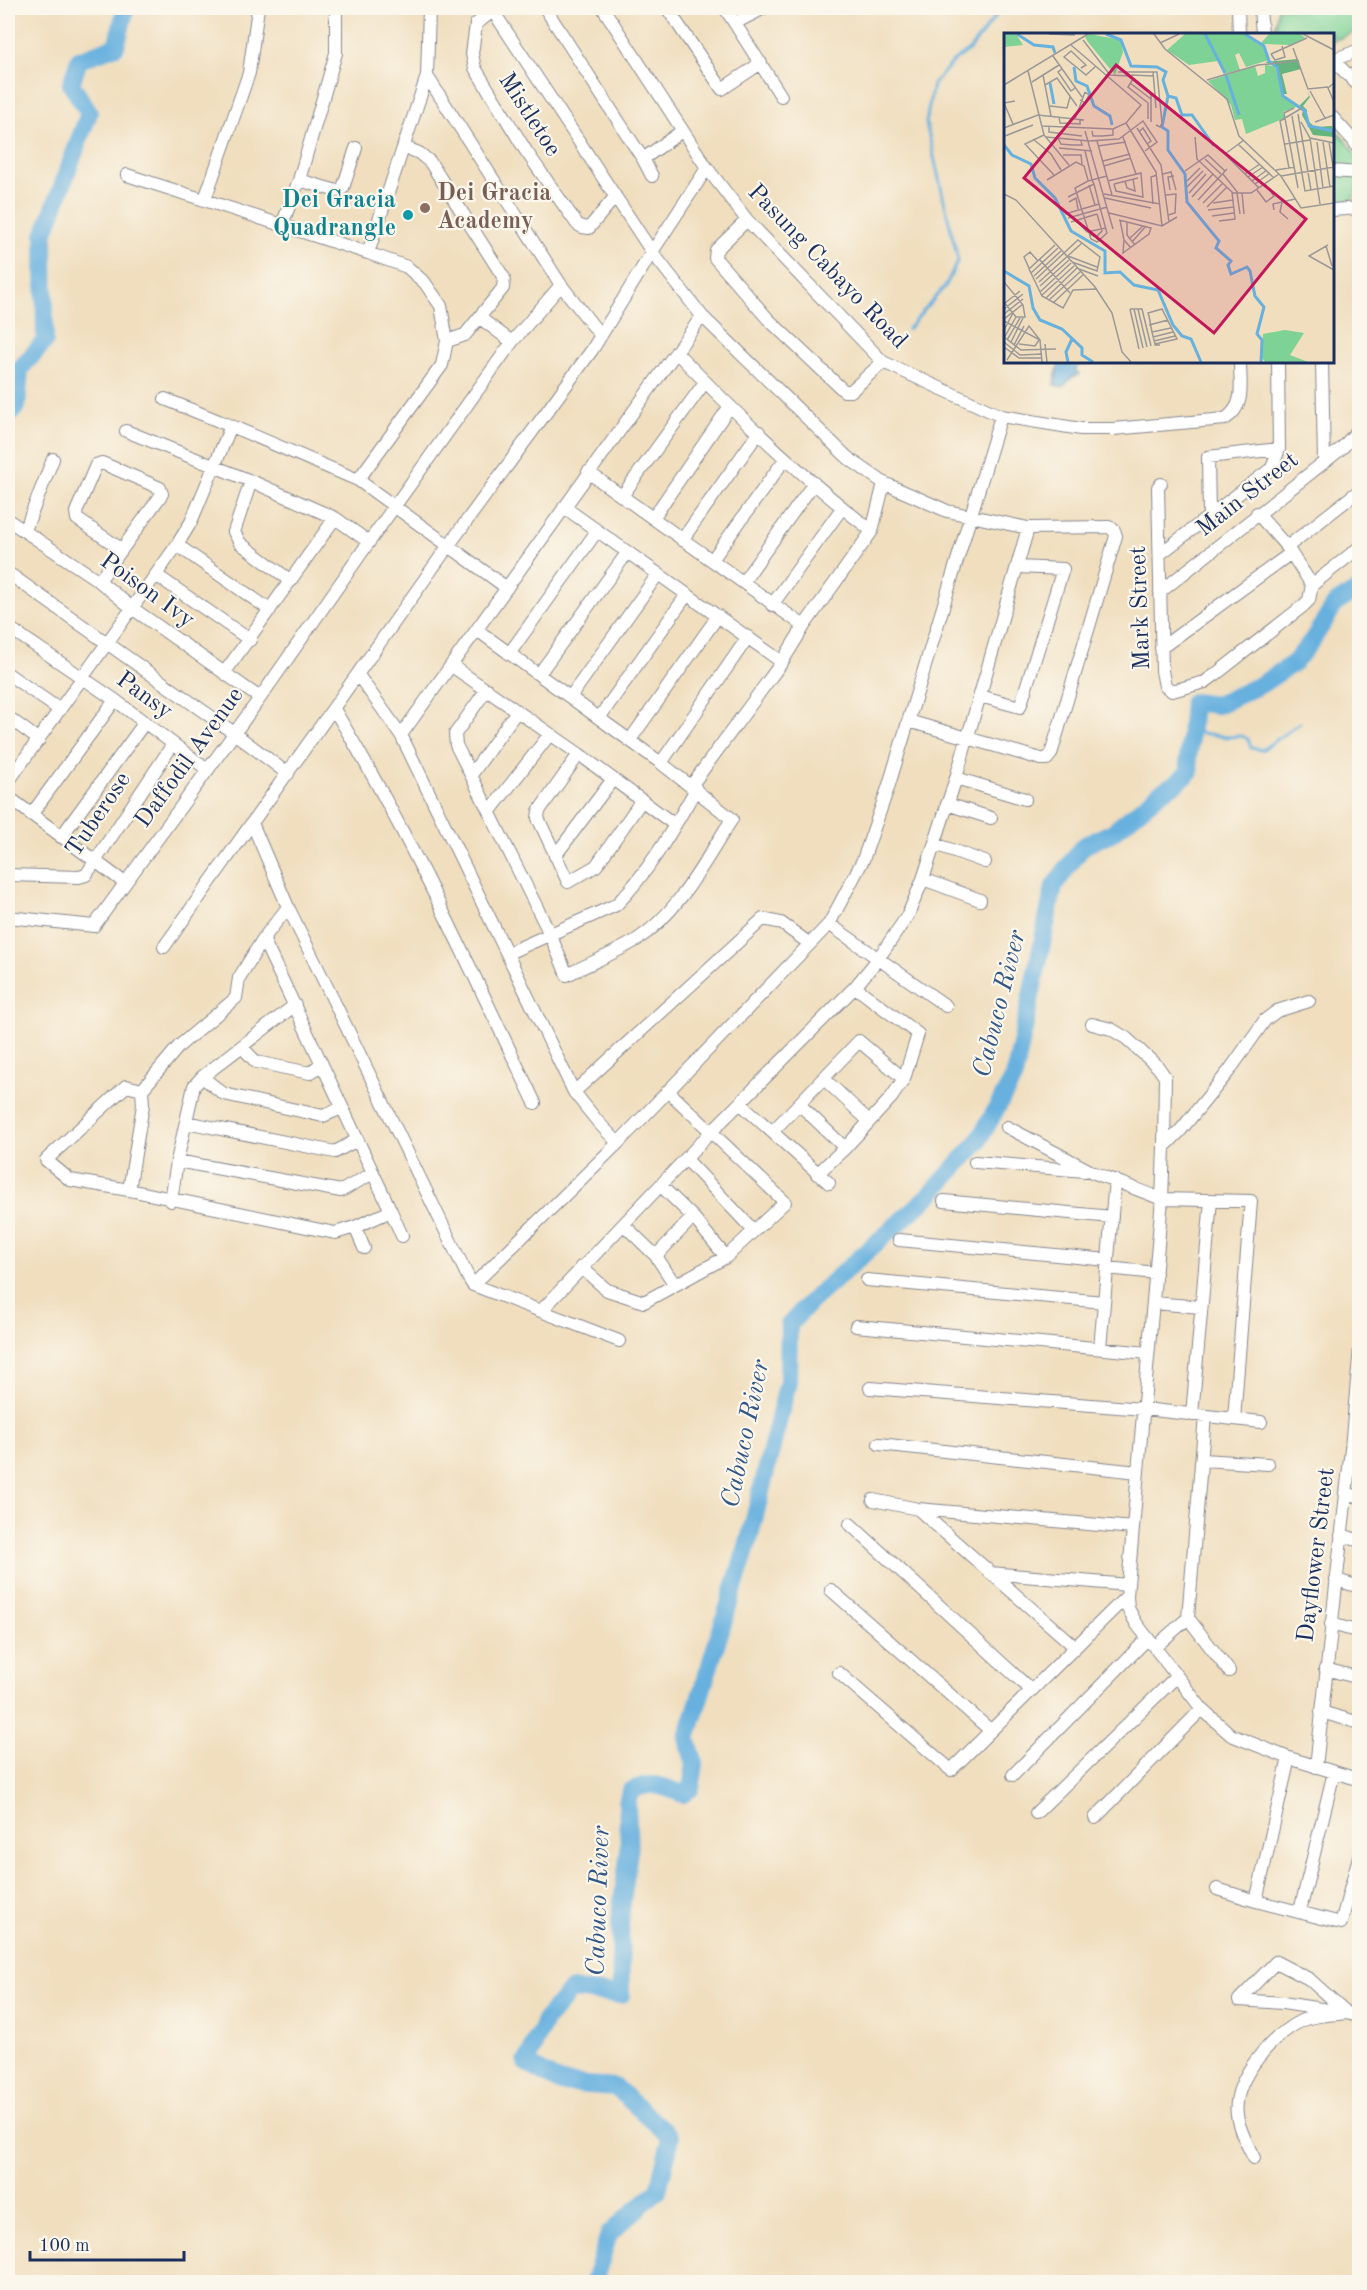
<svg xmlns="http://www.w3.org/2000/svg" width="1367" height="2290" viewBox="0 0 1367 2290" font-family="'Old Standard TT',serif">
<style>
.green{fill:#7ed295;stroke:#4c807a;stroke-width:1.5}
.water{fill:#67b1df;stroke:#41709e;stroke-width:1.5}
.lines{fill:none;stroke-linecap:round;stroke-linejoin:round}
.stream{stroke:#67b1df;stroke-width:3}
.river{stroke:#67b1df;stroke-width:18}
.minor-casing{stroke:#86868e;stroke-width:14}
.minor{stroke:#fff;stroke-width:12}
.education-dot{fill:#8d6e63;stroke:#fbf7ec;stroke-width:2}
.culture-dot{fill:#0f9aa8;stroke:#fbf7ec;stroke-width:2}
.labels{text-anchor:middle;dominant-baseline:central;stroke-width:4.5;stroke-linejoin:round;paint-order:stroke}
.street-label{font-size:24px;fill:#1b2f5e;stroke:#fbf7ec}
.education-label{font-size:24px;font-weight:bold;fill:#785e54;stroke:#fbf7ec;text-anchor:start}
.culture-label{font-size:24px;font-weight:bold;fill:#0d838f;stroke:#fbf7ec;text-anchor:end}
.water-label{font-size:26px;font-style:italic;fill:#325685;stroke:#fbf7ec}
.inset-river{fill:none;stroke:#67b1df;stroke-width:3}
.inset-road{fill:none;stroke:#9b9898;stroke-width:1.5}
.view{fill:#c2185b;fill-opacity:0.15;stroke:#c2185b;stroke-width:3}
.inset-edge{fill:none;stroke:#1b2f5e;stroke-width:3}
</style>
<rect width="100%" height="100%" fill="#fbf7ec"/>
<filter id="ink" filterUnits="userSpaceOnUse"><feTurbulence type="fractalNoise" baseFrequency=".0167" numOctaves="2"/><feDisplacementMap in="SourceGraphic" scale="12" xChannelSelector="R" yChannelSelector="G"/><feConvolveMatrix kernelMatrix="1 2 1 2 8 2 1 2 1" color-interpolation-filters="sRGB"/></filter>
<filter id="wash" filterUnits="userSpaceOnUse"><feTurbulence type="fractalNoise" baseFrequency=".008" numOctaves="4" result="noise"/><feDisplacementMap in="SourceGraphic" scale="24" xChannelSelector="R" yChannelSelector="G"/><feGaussianBlur stdDeviation="1.35" result="paint"/><feColorMatrix in="noise" values="0 0 0 0 0 0 0 0 0 0 0 0 0 0 0 0 0 1.4 0 .05"/><feComposite in="paint" operator="in"/></filter>
<g filter="url(#wash)">
<rect width="100%" height="100%" fill="#f0debe"/>
<path class="green" d="M1278,8H1359V30L1333,41L1332,34H1274Z
M1332,127C1341,136 1353,146 1356,158C1358,164 1356,172 1357,178C1357,199 1355,203 1333,201Z"/>
<path class="water" d="M1059,362H1096L1086,365H1079L1075,370L1079,374L1072,377L1063,387L1054,385Z"/>
<g class="lines">
<path class="stream" d="M908,329L946,285L958,260L926,123L933,84L953,62L970,49L1002,8
M1192,712L1195,728L1201,733L1228,737L1242,736L1248,739L1251,748L1262,750L1300,723
M1356,1195L1360,1186"/>
<path class="river" d="M8,416L17,406L20,369L45,341L44,235L89,113L71,84L79,60L116,46L126,8
M594,2282L609,2234L658,2190L671,2137L615,2087L561,2083L526,2063L546,2019L571,1990L621,1995L620,1917L629,1851L627,1802L630,1791C653,1780 661,1786 683,1794L691,1788L695,1764L687,1738L749,1540L788,1382L789,1325L811,1301L930,1195L978,1142L1014,1077L1054,886L1083,846L1113,832L1161,792L1178,782L1190,771L1188,760L1193,702L1217,705L1262,684L1295,662L1313,639L1336,603L1360,589"/>
</g>
</g>
<g filter="url(#ink)">
<g class="lines">
<g class="minor-casing">
<path id="minor" d="M491,8L652,252L702,316L848,458L884,483L947,511L1028,528L1109,527L1114,530L1116,536L1051,754L1047,759H1041L908,721
M545,8L643,159L652,176
M603,8L707,168L747,220L883,362L1001,416L1081,429H1113L1225,419C1246,406 1240,384 1240,362
M667,8L722,89L761,63
M725,8L781,96
M1238,8L1239,34
M1260,8L1262,34
M493,11L476,24L472,54L475,68L526,151L577,224L582,227L589,228L615,197
M735,23L764,8
M1332,60L1360,50
M1333,60L1360,87
M427,76L561,285L601,336
M1332,117L1353,140L1360,151
M404,147L419,153L430,162L504,278L503,288L469,330L465,335L447,341
M643,159L682,131
M1332,171L1360,173
M127,175L368,253L407,267L425,283L441,306L447,341L442,365L358,480
M299,180L337,191L343,188L356,148
M205,199L249,73L258,8
M1332,210L1360,208
M747,220L716,250L715,258L768,319L844,391H851L883,362
M282,225L299,180L336,53V8
M368,253L427,76L429,8
M480,318L512,342
M676,352C737,415 802,477 872,531
M1322,362L1324,462
M165,399L231,426
M126,431L251,481L335,518L369,542
M588,472L804,626
M251,481L234,532L240,543L291,581
M1161,484L1158,487L1162,671L1165,686L1172,691L1205,682L1216,674L1303,606L1309,600L1312,585
M622,496L705,382
M564,507L782,662
M1257,513L1287,547L1312,585
M1209,515L1208,457L1279,449
M653,518L730,406
M8,520L99,581L132,608L260,698
M25,530L53,459
M682,540L759,432
M177,545L270,610
M1287,547L1360,490
M1160,554L1272,468L1279,449L1278,362
M712,560L785,459
M8,573L234,733L288,774
M156,575L250,640
M99,581L162,494L160,488L102,463L96,465L76,512L77,519L121,549
M743,582L814,483
M1312,585L1360,547
M1160,592L1342,448L1360,428
M772,605L842,508
M8,627L115,700L208,770
M477,630L661,763L732,819C705,860 680,911 638,939C616,953 590,963 567,975L550,934L456,745L455,734L487,689
M1161,648L1291,553
M509,654L597,531
M452,666L579,754L675,825
M225,672L335,518
M8,674L60,710
M539,674L627,553
M358,675L401,735L574,1092L598,1122L618,1143
M571,696L658,574
M980,696L1020,707L1063,569L1017,567
M334,709C410,835 471,970 535,1103
M8,717L39,740
M599,718L686,596
M401,735L702,316
M630,740L718,616
M579,754L539,811L538,818L568,882L596,866L642,800
M661,763L748,637
M471,775L517,711
M956,778L1025,799
M8,782L177,545L191,522L231,426L358,480L507,588
M691,786L782,662L804,626L872,531L884,483
M8,797L125,883
M947,804L991,818
M490,811L550,734
M31,815L115,700
M252,823L288,907L469,1279L473,1285L619,1341
M61,837L145,722
M935,844L985,862
M555,856L613,779
M8,875L79,877L86,875L173,744
M923,879L980,900
M8,917L94,926L260,698L369,542L512,342L561,285
M829,924L946,1006
M164,947L449,545L592,350L652,252L707,168
M508,953L616,905C649,872 673,829 696,789
M1309,1001L1277,1011L1265,1020L1229,1071L1180,1131L1164,1147L1162,1199L1127,1596L1128,1608L1136,1623L1202,1709L1231,1735L1289,1758L1360,1780
M1092,1024L1111,1029L1126,1038L1158,1067L1165,1077L1164,1147
M242,1047L256,1062L310,1073L321,1064
M202,1077L224,1094L323,1116L342,1108
M823,1078L869,1121
M142,1090L126,1086L46,1160L70,1180L129,1190L335,1233L355,1227L391,1211L263,939
M574,1092L763,919L781,923L810,944
M740,1103L829,1183
M799,1104L845,1148
M186,1122L335,1152L357,1140
M1007,1127L1092,1172L1162,1199L1251,1201L1234,1419
M772,1132L859,1041L904,1079
M686,1159L754,1231
M177,1161L341,1191L373,1173
M975,1162L1085,1171
M817,1174L845,1148L891,1098L904,1079L918,1034L855,987
M661,1186L693,1217L726,1257
M129,1190L143,1105L142,1090L179,1046L236,998L239,978L263,939L288,907
M171,1201L177,1161L194,1086L202,1077L295,1005
M944,1201L1112,1217
M391,1211L402,1236
M624,1225L656,1256L675,1285
M355,1227L364,1248
M899,1240L1108,1260
M656,1256L693,1217
M581,1267L607,1290L644,1302L726,1257L785,1202L668,1091
M1107,1268L1156,1273
M867,1280L1104,1302
M473,1285L618,1143L829,924L863,860L888,788L1001,416
M1153,1303L1201,1307
M541,1311L712,1131L855,987L878,959L908,915L923,879L956,778L1028,528
M856,1326L1148,1353
M1100,1348L1115,1180
M870,1388L1144,1409L1261,1422
M1192,1415L1211,1200
M879,1444L1138,1472
M1202,1460L1268,1464
M1345,1493L1360,1497
M873,1500L918,1509L1133,1528
M918,1509L1075,1647
M850,1524L1031,1690
M1341,1535L1360,1541
M990,1573L1128,1585
M1336,1580L1360,1587
M831,1590L990,1730
M1188,1618L1229,1671
M1331,1624L1360,1632
M1155,1647L1188,1618L1205,1416
M1325,1669L1360,1678
M839,1673L951,1770L1127,1596
M1321,1712L1360,1723
M1289,1758L1256,1901L1341,1923L1360,1853
M1316,1767L1351,1449L1360,1347
M1013,1775L1148,1638
M1036,1813L1177,1676
M1095,1818L1202,1709
M1217,1889L1256,1901
M1300,1911L1334,1772
M1239,2000L1276,1962L1309,1979L1347,2013
M1239,2000L1283,2003L1347,2013L1360,2017
M1254,2158C1247,2144 1239,2130 1237,2115C1232,2080 1272,2035 1301,2021C1315,2014 1332,2015 1347,2013"/>
</g>
<use href="#minor" class="minor"/>
</g>
</g>
<circle class="education-dot" cx="425" cy="208" r="6"/>
<circle class="culture-dot" cx="408" cy="215" r="6"/>
<g class="labels">
<g class="street-label">
<text transform="translate(529 115) rotate(57)">Mistletoe</text>
<text transform="translate(827 267) rotate(46)">Pasung Cabayo Road</text>
<text transform="translate(1248 495) rotate(-38)">Main Street</text>
<text transform="translate(147 591) rotate(36)">Poison Ivy</text>
<text transform="translate(1141 608) rotate(-92)">Mark Street</text>
<text transform="translate(144 696) rotate(36)">Pansy</text>
<text transform="translate(190 758) rotate(-54)">Daffodil Avenue</text>
<text transform="translate(99 815) rotate(-56)">Tuberose</text>
<text transform="translate(1317 1555) rotate(-83)">Dayflower Street</text>
</g>
<g class="education-label">
<text x="437" y="194">Dei Gracia<tspan x="437" dy="28">Academy</tspan></text>
</g>
<g class="culture-label">
<text x="396" y="201">Dei Gracia<tspan x="396" dy="28">Quadrangle</tspan></text>
</g>
<g class="water-label">
<text transform="translate(1000 1004) rotate(-76)">Cabuco River</text>
<text transform="translate(746 1434) rotate(-78)">Cabuco River</text>
<text transform="translate(599 1901) rotate(-88)">Cabuco River</text>
</g>
</g>
<g transform="translate(1004 33)">
<rect width="330" height="330" fill="#f0debe"/>
<path d="M0,1H12L19,12L0,14ZM85,1L117,7L119,19L111,42L84,9L81,4ZM181,1H241L257,10L265,1H297L301,5L287,12L258,11L265,27L242,34L235,20L231,22L236,37L220,41L214,28L185,32L163,17ZM261,32L271,33L279,64L295,73L279,79L281,85L242,101L238,86L231,87L227,72L204,48L251,33L254,43L261,40ZM281,297L300,300L286,322L304,329H261L258,325L259,301Z" fill="#7ed295"/>
<path d="M294,26L297,36L278,41L283,61H279L273,34L261,29ZM303,58L306,64L299,73L303,77V87L311,94L328,93L330,104L309,102L298,82L299,77L294,74L305,63Z" fill="#66b47e"/>
<path class="inset-river" d="M13,1L30,12L49,14L51,20M102,1L117,7L127,33L153,34L162,39L159,47L164,63L158,94L164,98V117L181,141L183,169L215,208L212,215L227,228L224,232L227,241L243,234L246,238L251,263L260,274L253,301L258,307L257,329M201,1L221,40M241,1L260,13L265,28L273,34L279,63L301,78L305,93L330,98M70,34L72,48L83,53L90,73L106,83L108,92M222,42L235,82M46,50L50,71M164,63L172,65L178,82H188L210,113M0,112L8,122L27,131L31,145L51,165L67,198L101,218V240L116,239L130,252L154,257L169,292L178,303L187,306L197,329M0,238L25,253L29,275L36,287L58,296L78,315V322L89,329M64,329L62,319L68,306"/>
<path class="inset-road" d="M45,1L71,2M150,1L161,16L223,66L235,103L277,143L297,175L330,170M299,1L330,17M79,7L106,42L124,43L145,59M156,10L175,1M289,15L304,56L324,54M267,21L303,5M267,21L271,27L281,24L278,13M49,23L78,64M77,35L82,32L67,18L60,24L82,42L92,33M58,36L54,39L67,58L71,55M24,38L40,102L65,132M114,39H153L158,90L156,94L152,92M149,39L152,75M39,42L47,83M127,42L149,43M129,46L124,54L144,70V86M203,47L254,32L295,28M28,49L55,32M126,50L147,66M330,50L324,55L330,69M0,52L84,1M41,52L53,45L73,73M306,58L321,85M147,61V89M76,67L81,70L85,62L81,59M46,73L63,75L66,64M290,75L280,80L294,155M294,81L307,157M288,83L301,158L330,153M55,84L56,90L76,91V86M71,86L81,59M297,89L306,105L330,110M311,89L330,82M122,90L152,139L158,193M9,91L0,70L11,68M37,93L109,96L122,90L137,72L67,12M45,94V99L78,103M0,95L34,82L80,87M133,95L157,132L165,189M81,98L109,196M88,98L89,103H98L109,102V96M135,99L139,95L147,108L143,111M40,102L21,111L50,142M1,103L29,92M42,104L85,108L115,106L139,88L153,109L141,118M119,104L132,141M191,104L193,126L229,160H247L275,141M54,105L57,111L68,112H78L77,108M306,105L316,171M29,106L47,121L57,137M240,107L221,121L255,155M93,108L108,162M313,109L319,155M319,109L326,154M325,109L330,139M234,111L270,145M281,111L306,107M94,113L122,109M55,115L88,118M81,118L83,126L88,147L90,151L95,171L103,200L93,209L87,206L71,155L84,148L88,147L95,145L103,143M59,122H77L78,131M201,126L217,141M99,128L126,121M100,133L127,125M285,135L276,88L298,75M272,137L291,134M181,138L204,122L221,138M159,141L167,139L172,157M219,141L234,160M241,141L256,131M277,143L330,134M244,144L259,134M43,147L72,129L80,133L84,147M104,148L137,140L139,164L112,158L110,151M121,148L123,155L131,158L129,146M183,148L196,135M248,148L263,137M110,151L134,145M251,151L266,140M85,152L91,172M183,154L199,138M166,157L164,144L170,143M253,157L262,169L270,163L261,151M185,160L202,141M233,160L236,181M238,160L240,181M0,161L12,167L91,254L108,280L118,319L127,329M100,161L156,171M162,162L172,161L171,180L164,182M64,164L90,151M188,164L209,141M101,165L147,175M194,167L223,136M65,169L72,165L74,176M278,169L276,179L284,186M199,170L219,150M209,170L229,167M149,171L147,144L153,142M203,174L223,154M204,177L230,174M270,177L269,171L291,166M105,180L158,193L173,184M61,181L95,171M208,183L230,180M64,185L103,174M72,187L83,199L102,195M115,187L147,195L145,201L119,220L120,207M116,187L120,207L127,215M215,188L231,186L228,159M67,189L93,181M123,189V202L131,212M86,201L92,204L98,198L93,181M125,206L139,193M128,209L142,193M51,212L25,236L38,263L59,275L69,257L93,256M324,212L305,223L330,237M322,213L328,233M64,223L93,234M35,226L66,260M25,235L20,224L26,219L34,228M75,236L94,243M27,240L54,215M30,243L57,218M32,246L74,207L96,224L93,238L68,229M0,249L19,272L21,284H12L0,269M35,249L78,210M36,253L65,227M36,259L67,230M38,262L70,233M42,265L73,235M45,267L77,238M1,270L16,258M49,270L80,241M0,276L19,261M126,276H130L139,315M126,276L135,316M130,276H134L143,314M134,276H138L147,313M0,281L19,266M0,286L19,271M0,288L36,307L38,329M145,292L164,287M0,297L9,280M148,299L167,295M0,304L17,317L52,316M149,304L169,299M0,305L12,284M3,307L16,285M150,308L171,303M0,309L16,322L38,321M7,309L19,285M15,311L31,313L35,307M41,311L43,329M151,311L173,306L158,276L144,280L145,283L148,299L151,311V312H156M10,312L20,293M0,314L15,325H38M3,327L25,293L36,307"/>
<path class="view" d="M112,32L302,186L210,300L20,145Z"/>
<rect width="330" height="330" class="inset-edge"/>
</g>
<rect width="1367" height="2290" fill="none" stroke="#fbf7ec" stroke-width="30"/>
<path d="M30 2251v9h154v-9" fill="none" stroke="#1b2f5e" stroke-width="3"/>
<text x="39" y="2251" font-size="18" fill="#1b2f5e" stroke="#fbf7ec" stroke-width="4.5" paint-order="stroke">100 m</text>
</svg>
